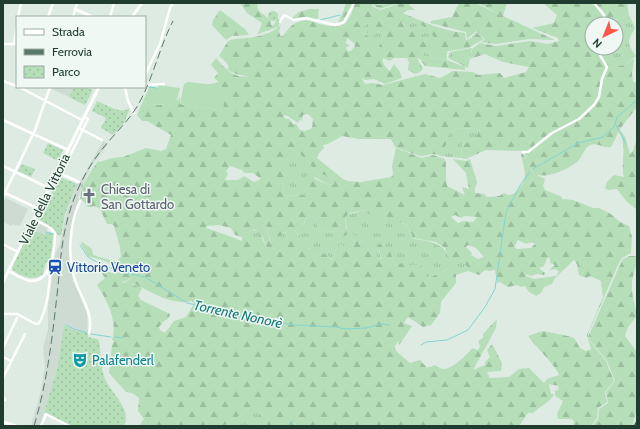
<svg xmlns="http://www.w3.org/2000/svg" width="640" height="429" viewBox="0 0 640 429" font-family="Cabin,sans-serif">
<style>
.built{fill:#cddbd2}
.grass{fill:url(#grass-tufts)}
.forest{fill:url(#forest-firs);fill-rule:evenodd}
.park{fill:url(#park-dots)}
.pitch{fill:#b5deb9}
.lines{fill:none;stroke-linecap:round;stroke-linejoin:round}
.stream{stroke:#82d5d2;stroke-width:1}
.minor-tunnel{stroke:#b8c8bf;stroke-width:2.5;stroke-dasharray:2.5 1;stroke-linecap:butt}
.motorway-casing{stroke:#c0c8c5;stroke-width:6}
.minor{stroke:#fff;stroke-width:2.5}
.tertiary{stroke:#fff;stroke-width:3}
.motorway{stroke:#296a50;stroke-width:4}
.rail{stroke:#59786a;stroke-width:1;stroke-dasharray:8 4;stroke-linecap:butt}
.labels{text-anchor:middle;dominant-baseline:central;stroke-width:3;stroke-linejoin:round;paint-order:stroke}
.worship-label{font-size:13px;fill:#5b616d;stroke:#eff8f2;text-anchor:start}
.street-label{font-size:13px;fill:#1f3c2f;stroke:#eff8f2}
.transit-label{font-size:13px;fill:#164399;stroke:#eff8f2;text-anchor:start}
.culture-label{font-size:13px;fill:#0d838f;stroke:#eff8f2;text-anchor:start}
.water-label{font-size:14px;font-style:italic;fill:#157b79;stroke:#eff8f2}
</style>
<defs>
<pattern id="grass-tufts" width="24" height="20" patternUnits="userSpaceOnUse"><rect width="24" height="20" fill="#b5deb9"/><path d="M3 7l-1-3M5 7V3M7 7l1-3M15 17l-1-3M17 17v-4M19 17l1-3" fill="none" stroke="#9bbf9f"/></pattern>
<pattern id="forest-firs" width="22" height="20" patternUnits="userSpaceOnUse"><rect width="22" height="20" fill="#b5deb9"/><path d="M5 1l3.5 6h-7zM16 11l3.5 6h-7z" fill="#9bbf9f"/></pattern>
<pattern id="park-dots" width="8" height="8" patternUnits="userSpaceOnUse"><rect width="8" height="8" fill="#b5deb9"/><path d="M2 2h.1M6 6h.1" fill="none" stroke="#9bbf9f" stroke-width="1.8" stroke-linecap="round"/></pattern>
</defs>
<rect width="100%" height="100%" fill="#deebe3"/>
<path class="built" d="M53,87H74L69,97L52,89Z
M103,141L108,144L92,165L84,181L78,198L80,200L70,242L73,282H75L87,313L88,333L73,330L64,325L58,365L44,413L40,426H31L41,391L45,366L43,348L48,329V302L49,301L53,270L51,269V265H54L55,254L60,244L66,214L76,188L75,186L81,180Z
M6,198L28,209L20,226L14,225V222L12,226L3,222V203Z
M36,222L48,228L44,235L33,230Z"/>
<path class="grass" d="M629,15L635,28C628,41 626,42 636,56L624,65L608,69L600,57L601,48H616V24H606V21L620,19Z
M402,22C414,21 430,25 434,38L431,43L427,42L413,30L409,31Z
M368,23L370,27L368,32L370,29L377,33L380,30L385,32L378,49L368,36L362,32L360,29Z
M468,48L448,51L446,55L447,60L423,56L422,54L423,50L442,52Z
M472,48L468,68L448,58L450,52Z
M478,128C480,138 470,141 462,145L461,158L439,156L446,145L449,132L456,129Z
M299,153L309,162L315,172C322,175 331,175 335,184L328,185L315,177L309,187V193L303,195L285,196C280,187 287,156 299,153Z
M364,210C376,218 387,225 401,222L408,227L414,239C430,241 443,243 450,258L463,261L467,267L456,275L450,268L427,279L423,267L417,265L409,266L406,261L395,266L390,251L377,245L381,258L388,266L386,270L381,258H377V251L351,233V238L355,242L353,248L349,249L340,244L332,255V258H330L326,253L314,256L311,248L307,250V244L295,231L290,232L286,238V250L279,252L271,246L269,235L262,225L275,229L284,234L287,231L304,225L305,220L313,216L315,217L319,230L338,232L339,237L347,229L345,217L347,215Z
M252,230L258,231L267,248L263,249L246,240V233Z
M253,406L262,411L256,426H224Z"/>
<path class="forest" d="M240,3H257L258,10L271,21V25H274L277,18H278L280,22L278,27L258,34L262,23L247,13Z
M346,3H353L343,22L337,24L343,12Z
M355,3H373L372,6L380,10L401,3H407L415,10H408L403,13C423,22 444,31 465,33L466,40L471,38L476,32L484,39L468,48L442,52L422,51L423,56L447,60L465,67V70L425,66L420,59L417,58L423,69L420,72L415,74L408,70L409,62L407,58H394L390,61L383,58C381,62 386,68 390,71L394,64L400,72L402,78L385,84L374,79L365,80L361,77L365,84L372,83L383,85L425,74L440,78L453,71L473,72L478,75L500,73L504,78L526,72L529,67L503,62L485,54L470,59L472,49L480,43L496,46L530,41L548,44L559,41L558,38L532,28L554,23L557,15L543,3H593L603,14L604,24H592V48H599V57L606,67L604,76L608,68L624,65L633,59L634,60L632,74L633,82L637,83V107L620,129L611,147C604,149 597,142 590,145C584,149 583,155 579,160C571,168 545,181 534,173C529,169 526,157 524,151L486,150L466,159L461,158L462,145C470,141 480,138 478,128L456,129L449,132L446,145L440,155L432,154L422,156L414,154L395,147L391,139H359L342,136L328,144L323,145L324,148L319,153L317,158L343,179L348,181L361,182L391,177L393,175L392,166L396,148L422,158L433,155L445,159C447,167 445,176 447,186L465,195L462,187L469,189L466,173L453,159L466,161L470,159L477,182L475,188V193L484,194L487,197L499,196L504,193C513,200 524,185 525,176C525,169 522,160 521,154H523C533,168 527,171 545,179L543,186L545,190L562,197V199L573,200L593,208H599L611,214L620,222L629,226L632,237L631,253L622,258L618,265L588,334L590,341L606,361L614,381L605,392L607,402L598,408L597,418L591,426H573L574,422L572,419H558L557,414L563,401L555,396V390L557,391L559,386L549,384L551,394H554C552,401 540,406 533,413H528L519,426H256L261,411L253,406L224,426H139L144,419L138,411L139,398L132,393L126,392L109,373L112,346L114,341L112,340C118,321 107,300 97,285L105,278L95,263L111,273L124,272L105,261L88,256L81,244L82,242L92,249L93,255L116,262L121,257L120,247L114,226L112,224H107L100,209L95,206L88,207C86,204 81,200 81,196C79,187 93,169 98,161L100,162L112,158L123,157L146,148L161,151L166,149L171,135L147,121H142L137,115L143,101C155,107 166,105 178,100L180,96V104L223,111L206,85L219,82L214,78L218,73L211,65L216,58C225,69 234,79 249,76C240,75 235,75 227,69L229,67L226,62L219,56L228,41C234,38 241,39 247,38C258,37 275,33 281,24L279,32L281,37C287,34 287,25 301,21C306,19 312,21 316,23C342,30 347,28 355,3ZM413,22C423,25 430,29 434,38L431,43L427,42L421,36L423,30H418L416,25L413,30L409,31L402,23ZM368,24L370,27L367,28V33L371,30L375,36L378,31L385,32L378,49L368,36L362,32L360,29ZM347,38L354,43L355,46L351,51H347L346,47L350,46L346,43ZM308,114L313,119L312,128L305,131L300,130L296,124H293L289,119H286L283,116L286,115L298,123L300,119L302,121L303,115ZM299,153L309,162L315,172C322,175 331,175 335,184L328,185L307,175L305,177L309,193L303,195L285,196C280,187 288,156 299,153ZM230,166L242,170L244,173H253L261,179L254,182L244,176L238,180H225L228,174L226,171ZM364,210L376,219L395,225L401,222C408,225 411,231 413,238L436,242L445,248L449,258L463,261L467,267L456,275L452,268H450L427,279L423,267L417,265L409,266L406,261L395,266L390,251L382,243L377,245L382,259L377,258L378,249L375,244L362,241L358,237L350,233L349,236L355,242L354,246L350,249L340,244L332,255V259L330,258L326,253L314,256L312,248L307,250V244L294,230L289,232L286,238L285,250L279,252L271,246L268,233L262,225L275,229L277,236H280L287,231L303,226L305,220L313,216L315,217L319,230L338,232L339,237L347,235L345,217L350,213ZM455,215L461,218L464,216L477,217L473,222L463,221L458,223L451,217ZM219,225L231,228L235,235L242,237V241C231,237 219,232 206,228L207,226ZM254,229L258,231L259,236L263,238L267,248L263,249L246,239V233ZM518,240L526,244L533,242L535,244L531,248L517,249L514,247ZM468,245L476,248L484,257L478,259L471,255L472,253L466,247ZM547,258H550V263L555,265L549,270L556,269L559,272L556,276L534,279L526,276V274L531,276L537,274L544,275L545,273L539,268L544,266ZM574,260L577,264L579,275L586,278L590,276L601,281L603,297L587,335L591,349L586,351L580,348L574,338L568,336L543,331L528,336C534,345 558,368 559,375L547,379L544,383L529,368L519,369L509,377L490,378L487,372L501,371L502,363L492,344L487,350L490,357L485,362V365L473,370L496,328L497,319L483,334V338L478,341L480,346L478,350L472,348C469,353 451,370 444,369C441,369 437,366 435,365L427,368L420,360L410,363L396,351L395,346L398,341L399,345L412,326L404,323L408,317L423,327L431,325L440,313L441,302L456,283V275L468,271L479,275L485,270L489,271L495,270L497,283L500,282L508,287L517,285L521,287L525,286L529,292L536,296L541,293L544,287L552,284L555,278ZM134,277L124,282L134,284C152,292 172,306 192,301L194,304L186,317L174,321L165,333L160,330L159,327L164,321L169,318L170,314L141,300L138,296L142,288L129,283L106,280L122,282Z
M375,3L378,5L398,3L380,9L373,5Z
M460,3H475L555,40L529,39L496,44L481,42L485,39L476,31L467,39L466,32L430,23L431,21L452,17L456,8Z
M478,3H507L503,16Z
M594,3H627L629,15L620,19L606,21L603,11Z
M309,9H319L318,19H295L292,18L299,12Z
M220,10L245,29L249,35L232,36L226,40L212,25L213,20Z
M620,130L625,137L630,154L633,151L637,138L636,209L627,202L617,189L608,190L605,188L607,182L614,175L624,177C620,162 628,146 619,132Z
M629,256H636C638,268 631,276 632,287C632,297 635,306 637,315L627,329L625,336L637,352V410L632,426H592L598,419L599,409L608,403L606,392L615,381L607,361L590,340L589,335L619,267L623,259Z"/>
<path class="park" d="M268 16a5 5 0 1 1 10 0a5 5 0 1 1-10 0Z
M74,87H84L93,90L85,105L69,97Z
M97,101C107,105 121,115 130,108L124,123L113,135L101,128L106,118L92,111Z
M48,143L63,150L58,161L43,153Z
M22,164L35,169L31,177L18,171Z
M60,177L77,184L65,214L61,236L57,234L53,228L38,219Z
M30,228L44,235L46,232L54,234L51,256L48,262H46L43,274C33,282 19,276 11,268Z
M64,325L73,330L88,333V337L97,339L99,341C101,352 100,365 104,376C108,391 133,408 124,426H73L44,413L58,365Z"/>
<path class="pitch" d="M188,82L206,84L226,89L223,111L180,104L184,84Z
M159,85L180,88L176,103L151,105L143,101L150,86L157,88Z"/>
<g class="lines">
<path class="stream" d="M320,20L340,15
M145,86H146
M149,87L157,88
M616,125L626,144
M533,169L578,143L603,137L614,127L617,117L637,100
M46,232L54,234
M80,245L88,257L93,260L117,271L145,277L187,303L237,314L253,319L295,325L336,327L345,329L366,328L382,324L389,325
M66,325L74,329L87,333
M91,334L111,337
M115,337L123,338
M421,345L426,342L447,340L468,330L485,307L495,289L506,212L522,182L530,172
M289,426L294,420"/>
<path class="minor-tunnel" d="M79,182L85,190L80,201"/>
<g class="motorway-casing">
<path id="motorway" d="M636,426L637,424"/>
</g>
<path class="minor" d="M594,3L604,15L605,24
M75,9L93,17
M18,17L21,3
M48,17L53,3
M73,17L77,3
M110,17L114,3
M280,22L284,15L294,20L306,18L335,25L344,22L354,3
M3,44H17
M14,44L17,25
M145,75L160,44L170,8L173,3
M3,81L17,86
M145,85L164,84
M19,87L82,120
M125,88L128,101L134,113
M3,120L68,150
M79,128L102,140
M523,152H528L552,133L579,119L594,105L599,97L602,79L607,67L599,53L600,48
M3,166L49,188
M57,172L79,182
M61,174L88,119L84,116
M3,192L39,209
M3,197L35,130L50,87
M80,201C69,225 67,258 76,283C82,300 94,314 89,333
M3,244L18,252
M8,271C16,274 24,281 32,281C52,281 55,247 55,233L49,227L34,219
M3,314H17L36,324L39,323C47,310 49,290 50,275L47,272
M3,348L17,318
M3,357L11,361
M3,378L25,334
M3,396L5,400L3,401
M41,426L46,414L69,426"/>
<path class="tertiary" d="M132,17L142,3
M3,282L99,87
M3,422L16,426"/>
<use href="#motorway" class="motorway"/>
<path class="rail" d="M34,426C47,383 52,340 57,295C60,268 61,240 69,214C75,192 86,170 100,152C112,136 128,122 138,105C153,79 159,48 173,21"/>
</g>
<defs>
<g id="church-bare" transform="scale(1.2)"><path d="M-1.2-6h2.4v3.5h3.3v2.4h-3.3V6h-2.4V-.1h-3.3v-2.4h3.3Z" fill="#6b7280" stroke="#eff8f2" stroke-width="2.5" paint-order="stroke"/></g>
<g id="station-bare" transform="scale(1.2)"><path d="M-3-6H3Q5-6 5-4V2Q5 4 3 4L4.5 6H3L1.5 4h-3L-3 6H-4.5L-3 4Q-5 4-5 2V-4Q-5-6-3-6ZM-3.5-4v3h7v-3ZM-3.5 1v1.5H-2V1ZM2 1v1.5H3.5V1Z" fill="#1a4fb4" stroke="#eff8f2" stroke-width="2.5" paint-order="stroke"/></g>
<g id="theatre-bare" transform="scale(1.2)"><path d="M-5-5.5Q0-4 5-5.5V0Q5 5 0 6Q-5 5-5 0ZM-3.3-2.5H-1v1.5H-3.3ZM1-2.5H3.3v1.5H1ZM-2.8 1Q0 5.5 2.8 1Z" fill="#0f9aa8" stroke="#eff8f2" stroke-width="2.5" paint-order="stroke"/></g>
</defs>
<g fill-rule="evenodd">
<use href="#church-bare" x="89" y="196"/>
<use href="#station-bare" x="55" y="267"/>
<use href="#theatre-bare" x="80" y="360"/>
</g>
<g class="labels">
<g class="worship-label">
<text x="101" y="189">Chiesa di<tspan x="101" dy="15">San Gottardo</tspan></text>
</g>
<g class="street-label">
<text transform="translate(44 199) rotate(-64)">Viale della Vittoria</text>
</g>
<g class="transit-label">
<text x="67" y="267">Vittorio Veneto</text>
</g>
<g class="culture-label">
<text x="92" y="360">Palafenderl</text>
</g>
<g class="water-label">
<text transform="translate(238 314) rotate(12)">Torrente Nonorè</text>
</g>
</g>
<rect width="640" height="429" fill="none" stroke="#1f3c2f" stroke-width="8"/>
<rect x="16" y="16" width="130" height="72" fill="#eff8f2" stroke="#9cada4"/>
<rect x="24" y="29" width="20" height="6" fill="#ffffff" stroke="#9cada4"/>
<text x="52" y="36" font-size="12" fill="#1f3c2f">Strada</text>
<rect x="24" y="49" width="20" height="6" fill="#59786a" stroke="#9cada4"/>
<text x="52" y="56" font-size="12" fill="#1f3c2f">Ferrovia</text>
<rect x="24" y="66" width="20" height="12" fill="url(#park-dots)" stroke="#9cada4"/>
<text x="52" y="76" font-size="12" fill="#1f3c2f">Parco</text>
<g transform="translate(604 36) rotate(223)"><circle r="19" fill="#eff8f2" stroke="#9cada4"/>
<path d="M0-3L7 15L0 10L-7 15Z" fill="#fb574c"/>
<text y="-6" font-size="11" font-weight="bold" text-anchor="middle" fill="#1f3c2f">N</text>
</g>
</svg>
